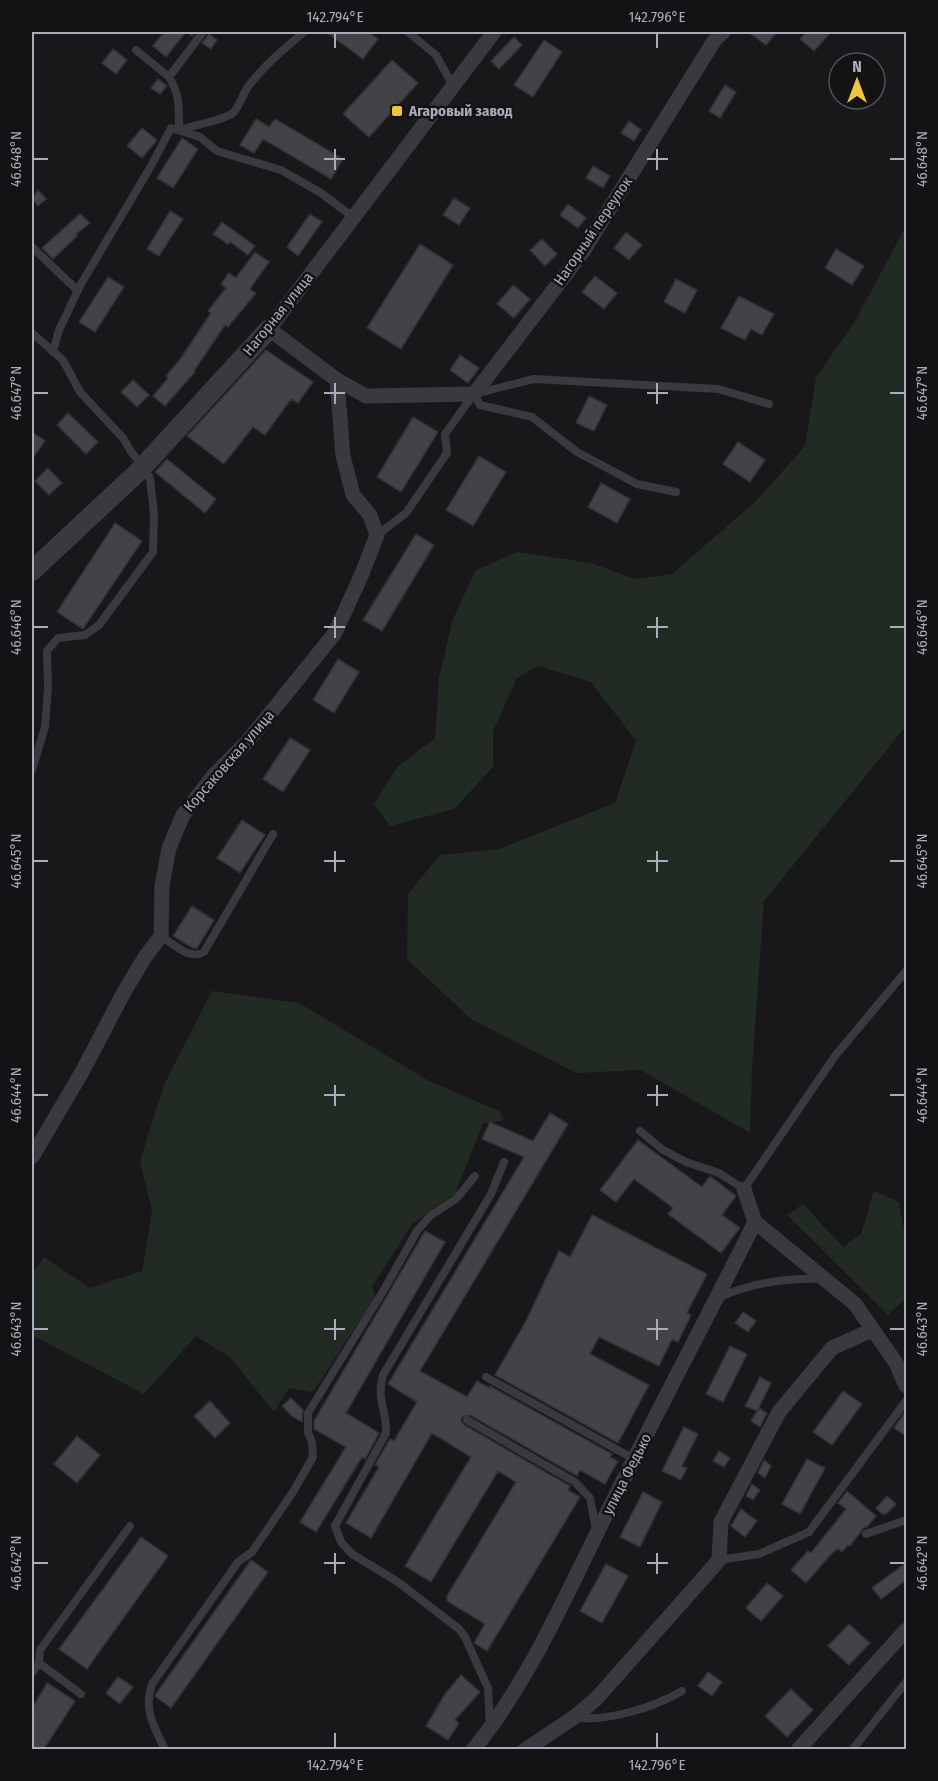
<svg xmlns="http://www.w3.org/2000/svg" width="938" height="1781" viewBox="0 0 938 1781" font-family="'Fira Sans Condensed',sans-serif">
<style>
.green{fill:#222a24}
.building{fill:#424247;stroke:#323236;stroke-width:1.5}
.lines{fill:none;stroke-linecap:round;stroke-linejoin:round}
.service{stroke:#39393f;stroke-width:8}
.minor{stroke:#39393f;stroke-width:15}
.tertiary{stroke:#39393f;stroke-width:20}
.ticks{fill:none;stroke:#aaadb9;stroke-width:2}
.poi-dot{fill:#eec53c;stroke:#131315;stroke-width:2}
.labels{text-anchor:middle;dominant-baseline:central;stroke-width:5;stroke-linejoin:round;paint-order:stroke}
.poi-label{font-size:15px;font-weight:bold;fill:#aaadb9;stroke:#131315;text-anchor:start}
.street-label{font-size:15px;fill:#aaadb9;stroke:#131315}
.neatline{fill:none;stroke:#aaadb9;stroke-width:2}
.ticks-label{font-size:15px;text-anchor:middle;fill:#aaadb9}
</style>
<rect width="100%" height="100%" fill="#18181a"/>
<path class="green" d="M906,226V726L764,901L752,1067L750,1133L641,1070L576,1073L471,1019L407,959L408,894L440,855L499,849L615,803L636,741L591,682L538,666L517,678L493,731V767L454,809L390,826L374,804L397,767L435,738L439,677L453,619L475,571L517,552L591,563L635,579L672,574L756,501L805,446L816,377L854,323Z
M212,991L299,1003L429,1081L499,1111L504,1120L483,1124L455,1194L413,1223L372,1287L376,1296L313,1392L289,1388L274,1412L231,1358L196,1336L144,1394L32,1335V1274L44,1257L90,1288L142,1271L152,1211L140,1161L164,1085Z
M874,1191L899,1202L906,1241V1298L888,1315L787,1215L803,1204L843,1247L861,1234Z"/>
<path class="building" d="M164,32H196L192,36L186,32L166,57L153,46Z
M326,32H368L378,39L363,59Z
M748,32H777L766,45Z
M806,32H831L814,51L800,39Z
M209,34L217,40L211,49L202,43Z
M514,37L522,45L499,69L491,61Z
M544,40L562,52L533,97L514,85Z
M113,49L127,60L116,74L102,63Z
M392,60L418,83L369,137L343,114Z
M158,79L167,86L160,94L151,88Z
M725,85L736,92L720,118L709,111Z
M256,119L269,127L275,119L343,159L331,179L263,139L254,153L240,145Z
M629,121L641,130L634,141L621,133Z
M142,128L157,140L142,158L127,146Z
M182,138L198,149L173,188L157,178Z
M593,166L610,176L603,188L586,178Z
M38,190L46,199L38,206L32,199Z
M454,198L470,208L459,225L443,215Z
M568,204L586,218L578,228L560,215Z
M170,211L183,219L159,256L147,249Z
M80,214L90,223L76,234L77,236L53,259L42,248Z
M310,214L322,222L298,256L287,247Z
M222,222L255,246L248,255L230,242L228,244L213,234Z
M626,232L642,245L629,260L614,248Z
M542,239L557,254L545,266L530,250Z
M420,244L453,265L401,349L367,328Z
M836,249L864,266L852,285L825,268Z
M255,252L269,262L250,289L256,293L228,327L225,325L194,371L195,372L165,406L153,396L168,378L166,376L181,358L211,313L208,311L226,288L221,284L229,273L236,278Z
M595,276L617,293L604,309L582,292Z
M108,277L124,287L95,332L79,322Z
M676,279L697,290L685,313L664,302Z
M513,285L530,299L514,318L497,304Z
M739,296L774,314L762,335L751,329L745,340L721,328Z
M266,350L313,382L298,403L291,399L265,435L253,427L224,464L187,436Z
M460,355L479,368L468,383L450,370Z
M133,380L149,395L137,407L121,392Z
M589,396L607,405L594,431L576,423Z
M68,413L98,442L86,454L57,425Z
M413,417L438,432L401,492L377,477Z
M32,432L45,441L32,459Z
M738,442L765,460L750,482L723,464Z
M479,456L506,472L473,526L446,510Z
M167,459L216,499L205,513L155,472Z
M48,468L62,483L49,495L35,481Z
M601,483L630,499L617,523L588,507Z
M115,523L142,541L83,629L57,612Z
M416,534L434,545L382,631L363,620Z
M338,659L359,672L334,713L313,700Z
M290,738L310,750L283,792L263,779Z
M242,820L265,835L240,873L217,858Z
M192,906L214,920L197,948H193L173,936Z
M550,1113L568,1124L420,1371L467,1397L477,1381L489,1388L490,1386L612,1454L610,1457L618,1461L605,1484L580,1470L577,1476L470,1415L462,1417L461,1421L464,1425L570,1486L568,1490L580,1497L487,1651L474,1643L485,1624L447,1601V1596L516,1482L498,1471L431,1582L405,1566L471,1457L432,1433L371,1538L346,1523L379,1467L375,1465L390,1439L394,1441L417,1402L388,1384L524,1157L482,1139L490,1122L533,1141Z
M638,1140L702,1187L710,1176L736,1196L722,1215L740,1228L721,1253L668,1214L673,1208L634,1179L616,1202L600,1190Z
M592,1215L707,1274L687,1313L691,1315L678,1342L672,1339L659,1366L599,1337L590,1354L649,1385L618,1443L495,1375L526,1321L559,1251L570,1257Z
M425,1231L445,1242L346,1413L379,1433L365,1459L362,1457L316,1532L300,1522L346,1447L314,1429V1421Z
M743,1312L756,1321L748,1332L735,1323Z
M730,1346L747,1354L723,1402L706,1394Z
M760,1377L771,1383L757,1411L745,1406Z
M843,1391L862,1404L832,1445L813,1432Z
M291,1398L303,1410L302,1422L292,1416L282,1406Z
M210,1401L230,1423L215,1438L194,1416Z
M759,1408L767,1413L760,1427L751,1421Z
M906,1410V1436L894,1428Z
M684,1427L698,1434L682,1466L687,1468L681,1480L662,1471Z
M77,1436L100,1455L77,1483L54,1464Z
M719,1451L730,1458L724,1467L713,1461Z
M807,1459L825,1468L800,1514L782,1504Z
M764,1460L771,1466L765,1478L758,1473Z
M752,1484L760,1490L753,1500L746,1496Z
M847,1491L876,1516L867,1527L865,1526L850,1546L848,1545L842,1552L838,1549L833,1552L806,1583L791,1570L808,1551L811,1553L846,1509L838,1503Z
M643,1492L662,1502L640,1547L620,1537Z
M887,1496L896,1504L886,1514H882L876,1508Z
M741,1509L757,1521L745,1537L731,1526Z
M141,1537L168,1556L87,1669L59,1649Z
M251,1560L268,1572L171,1708L155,1696L156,1694Z
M906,1563V1580L881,1599L872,1588Z
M606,1564L628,1576L602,1623L580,1611Z
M767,1583L783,1596L761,1621L746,1608Z
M849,1624L870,1643L849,1665L828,1646Z
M708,1672L722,1682L712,1696L698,1686Z
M461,1675L480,1692L455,1720L459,1723L448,1740L426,1726L445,1694Z
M118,1677L133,1687L120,1704L106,1693Z
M47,1683L75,1701L44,1749H32V1708Z
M791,1689L813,1710L787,1737L765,1716Z"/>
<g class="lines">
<path class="service" d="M203,32L169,77C180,94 179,111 179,130C194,125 222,121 233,113C240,106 243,92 250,84C266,64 285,48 304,32
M408,32L436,55L453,86
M136,50L169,77
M32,247L78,291
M32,333L63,360L80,392L123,438L132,453L143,467L150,478L154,514L153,552L99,625L85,635L58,638L47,651L48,687L45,727L32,770
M53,352L59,330L81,284L151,166L171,128L200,137L217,151L281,170L321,193L353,217
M676,492L637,484L577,452L532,417L480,405L474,394L534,379L718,389L769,404
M377,535L406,513L447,453L445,434L473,395
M161,936C172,943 190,961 204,952L273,834
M640,1131L663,1150L686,1162L719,1173L744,1189L835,1056L906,971
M720,1297C751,1283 788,1278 822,1279
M486,1377L634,1459
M467,1420L575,1482L590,1498L596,1529
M866,1534L906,1520
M719,1560L759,1554L809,1532L906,1401
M39,1663L40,1650L130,1526
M32,1673L39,1663L81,1694
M575,1718C609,1721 653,1708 682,1691
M490,1726L488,1688L465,1637L459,1629L398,1582L352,1554L341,1542L335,1526L386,1433C387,1410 376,1399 383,1375L491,1194L504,1162
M165,1750C154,1726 143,1710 152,1684L238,1562L252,1552L293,1492L313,1457L312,1442L308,1432V1413L385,1288L417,1231L430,1216L456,1199L475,1176
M852,1750L906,1682"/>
<path class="minor" d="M494,32L269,329L337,380L366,396L474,394L582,253L714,41L723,32
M32,1157L82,1072L124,992L145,957L161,936L162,886L169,848L183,815L214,775L247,742L335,633L361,576L377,535L370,515L353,495L343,456L337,380
M755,1222L855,1304L896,1363L906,1386
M473,1750C526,1685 560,1608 597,1533C648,1429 703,1326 755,1222L744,1189
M525,1750L573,1718L596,1699L706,1575L719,1560L721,1522L779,1412L832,1348L872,1330
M798,1750L906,1630"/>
<path class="tertiary" d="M32,571L139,471L269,329"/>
</g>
<path class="ticks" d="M335,33V48M657,33V48M335,149V170M657,149V170M33,159H48M324,159H345M647,159H668M890,159H905M335,383V404M657,383V404M33,393H48M324,393H345M647,393H668M890,393H905M335,617V638M657,617V638M33,627H48M324,627H345M647,627H668M890,627H905M335,851V872M657,851V872M33,861H48M324,861H345M647,861H668M890,861H905M335,1085V1106M657,1085V1106M33,1095H48M324,1095H345M647,1095H668M890,1095H905M335,1319V1340M657,1319V1340M33,1329H48M324,1329H345M647,1329H668M890,1329H905M335,1553V1574M657,1553V1574M33,1563H48M324,1563H345M647,1563H668M890,1563H905M335,1733V1748M657,1733V1748"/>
<rect class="poi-dot" x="391" y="105" width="12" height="12" rx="3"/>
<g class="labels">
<g class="poi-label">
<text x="409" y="111">Агаровый завод</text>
</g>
<g class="street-label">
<text transform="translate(593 231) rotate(-56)">Нагорный переулок</text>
<text transform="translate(278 314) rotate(-51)">Нагорная улица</text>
<text transform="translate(229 761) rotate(-49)">Корсаковская улица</text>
<text transform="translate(627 1474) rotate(-63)">улица Федько</text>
</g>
</g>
<rect width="938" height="1781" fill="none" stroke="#131315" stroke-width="66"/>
<g transform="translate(857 81)"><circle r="28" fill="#131315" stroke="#4f5157" stroke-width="1.5"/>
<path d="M0-4.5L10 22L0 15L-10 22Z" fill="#eec53c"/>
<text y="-9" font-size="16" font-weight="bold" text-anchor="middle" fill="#aaadb9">N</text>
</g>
<rect x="33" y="33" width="872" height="1715" class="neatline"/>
<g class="ticks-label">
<text x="335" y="22">142.794°E</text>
<text x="657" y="22">142.796°E</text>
<text transform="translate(16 159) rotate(-90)" y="5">46.648°N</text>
<text transform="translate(922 159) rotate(-90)" y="5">46.648°N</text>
<text transform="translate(16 393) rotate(-90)" y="5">46.647°N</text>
<text transform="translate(922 393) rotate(-90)" y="5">46.647°N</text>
<text transform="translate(16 627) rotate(-90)" y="5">46.646°N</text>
<text transform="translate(922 627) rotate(-90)" y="5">46.646°N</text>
<text transform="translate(16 861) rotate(-90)" y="5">46.645°N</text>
<text transform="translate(922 861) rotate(-90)" y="5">46.645°N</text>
<text transform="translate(16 1095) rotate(-90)" y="5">46.644°N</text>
<text transform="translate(922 1095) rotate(-90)" y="5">46.644°N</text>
<text transform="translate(16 1329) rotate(-90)" y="5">46.643°N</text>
<text transform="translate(922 1329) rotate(-90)" y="5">46.643°N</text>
<text transform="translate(16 1563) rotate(-90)" y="5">46.642°N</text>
<text transform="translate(922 1563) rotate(-90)" y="5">46.642°N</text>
<text x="335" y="1770">142.794°E</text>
<text x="657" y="1770">142.796°E</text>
</g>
</svg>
